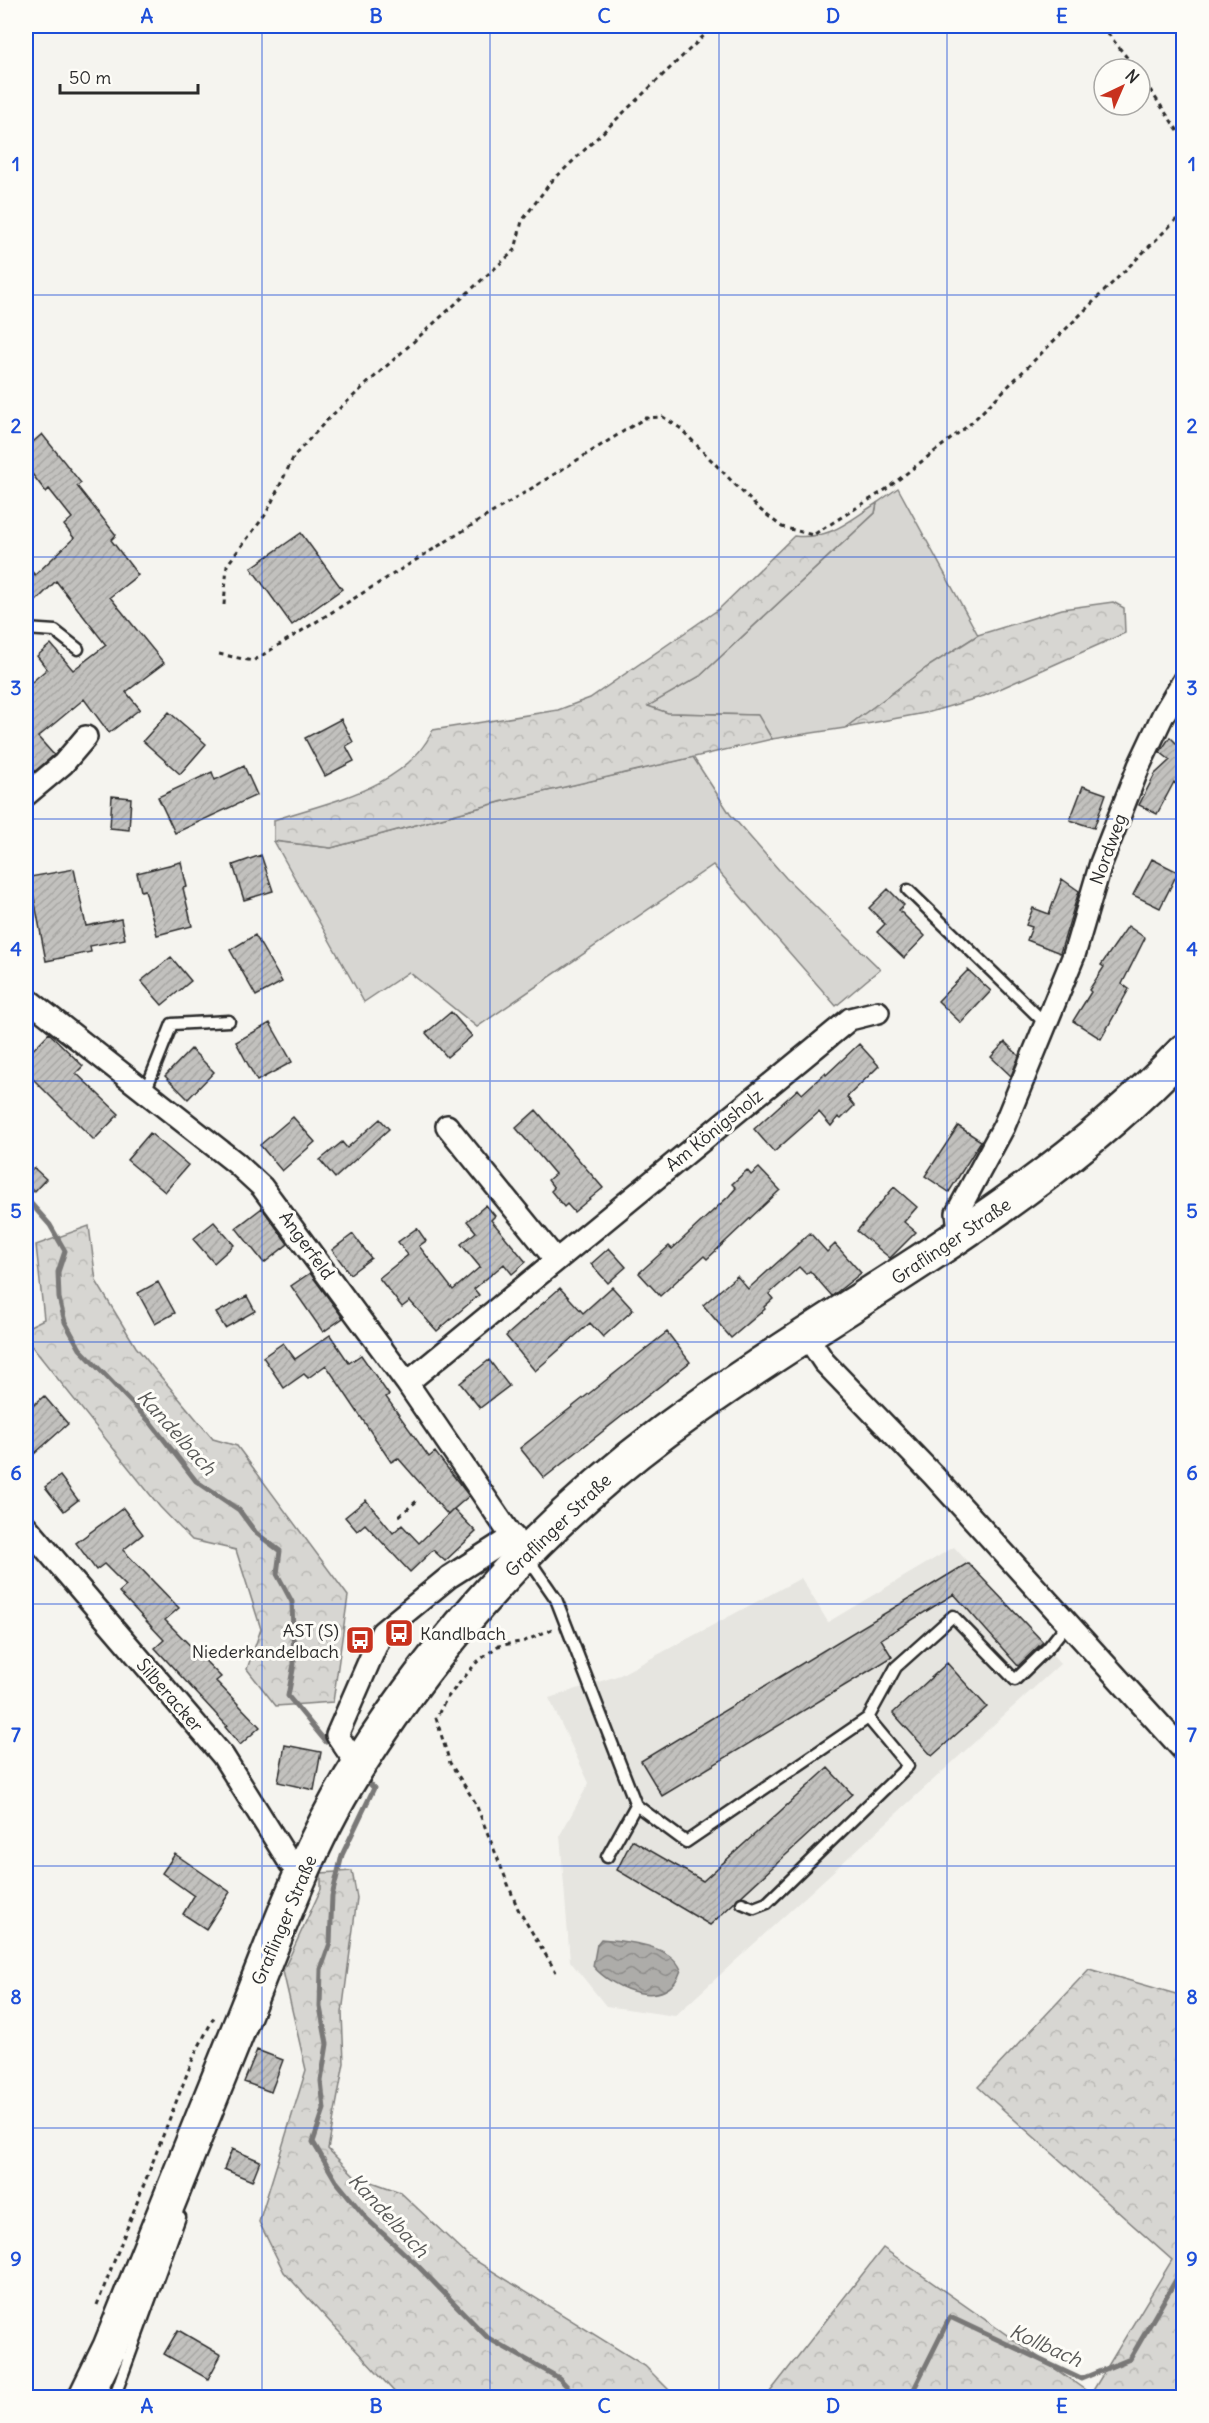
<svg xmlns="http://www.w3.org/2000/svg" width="1209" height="2423" viewBox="0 0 1209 2423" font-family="Delius,sans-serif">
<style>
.built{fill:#e6e5e0}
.grass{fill:#d7d6d2;stroke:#81807e;stroke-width:1.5}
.forest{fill:url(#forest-crowns);stroke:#81807e;stroke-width:1.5}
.water{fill:url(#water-waves);stroke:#797877;stroke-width:1.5}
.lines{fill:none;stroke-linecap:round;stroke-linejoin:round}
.stream{stroke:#797877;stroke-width:5}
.building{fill:url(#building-hatch);stroke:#2b2b2b;stroke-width:1.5}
.lane-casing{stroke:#2b2b2b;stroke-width:15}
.street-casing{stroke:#2b2b2b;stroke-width:26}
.primary-casing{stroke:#2b2b2b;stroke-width:38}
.path{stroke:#2b2b2b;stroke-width:3;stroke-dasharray:4.5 4.5;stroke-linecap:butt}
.lane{stroke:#fdfcf7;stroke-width:10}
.street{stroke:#fdfcf7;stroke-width:21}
.primary{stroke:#fdfcf7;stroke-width:33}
.grid{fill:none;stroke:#1d4ed8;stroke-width:1.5;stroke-opacity:0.55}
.labels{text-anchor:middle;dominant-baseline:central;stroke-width:6;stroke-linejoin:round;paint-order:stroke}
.street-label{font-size:18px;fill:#2b2b2b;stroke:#fdfcf7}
.poi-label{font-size:18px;fill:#2b2b2b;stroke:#fdfcf7;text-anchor:end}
.water-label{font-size:20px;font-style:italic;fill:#585857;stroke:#fdfcf7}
.neatline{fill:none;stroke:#1d4ed8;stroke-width:2}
.grid-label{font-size:20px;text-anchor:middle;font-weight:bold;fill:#1d4ed8}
</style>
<defs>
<pattern id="forest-crowns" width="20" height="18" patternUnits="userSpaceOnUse" patternTransform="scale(1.5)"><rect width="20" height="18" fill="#d7d6d2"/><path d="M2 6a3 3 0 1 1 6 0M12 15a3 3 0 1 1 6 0" fill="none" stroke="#b9b8b4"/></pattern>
<pattern id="water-waves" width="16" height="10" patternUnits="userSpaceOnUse" patternTransform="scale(1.5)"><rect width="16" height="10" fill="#adaca9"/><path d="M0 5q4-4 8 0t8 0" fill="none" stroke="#8d8c8a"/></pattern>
<pattern id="building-hatch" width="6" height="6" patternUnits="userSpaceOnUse" patternTransform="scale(1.5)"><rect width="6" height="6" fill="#c2c1be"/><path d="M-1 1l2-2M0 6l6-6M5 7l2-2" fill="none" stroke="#a7a6a3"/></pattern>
</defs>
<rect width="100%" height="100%" fill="#f5f4ef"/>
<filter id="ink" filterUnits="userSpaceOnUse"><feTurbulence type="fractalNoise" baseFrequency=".0167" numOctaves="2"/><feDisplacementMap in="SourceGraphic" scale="12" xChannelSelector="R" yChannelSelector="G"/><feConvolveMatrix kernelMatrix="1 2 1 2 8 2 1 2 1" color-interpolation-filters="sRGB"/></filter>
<g filter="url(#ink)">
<path class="built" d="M954,1547L1060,1664L675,2016L606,2006L570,1961L560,1835L589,1783L549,1698L620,1675L801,1578L828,1622Z"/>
<path class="grass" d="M898,488L978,635L926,668L845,728L772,739L757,715L667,713L647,706L700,676L875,513L877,503Z
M693,757L730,814L786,878L880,969L836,1006L713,865L477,1027L409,972L364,1002L274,841L331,848L500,802Z"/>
<path class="forest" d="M877,503L875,513L700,676L648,706L668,713L758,715L772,739L500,802L331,848L274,841V820C330,801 405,789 433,730L558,710L590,698L719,609L794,536C831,540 848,521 877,503Z
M1113,602L1124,608L1125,633L984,696L930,712L845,728L926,668L978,635L1062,609Z
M89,1226L96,1281L136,1347L213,1439L237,1446L348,1596L333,1702L276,1706L247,1669L261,1629L236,1550L192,1540L160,1507L26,1339V1328L44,1319L36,1245Z
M352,1871L357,1898L342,2013L344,2063L328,2149L355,2176L400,2192L468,2256L645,2366L676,2397H399L284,2272L259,2222L306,2070L283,1971L321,1889V1873Z
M1089,1969L1183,1996V2397H766L883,2248L1091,2394L1172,2260L978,2087Z"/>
<path class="water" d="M601,1939C625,1941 671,1944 681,1970C668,2012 613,1990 593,1966L597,1944Z"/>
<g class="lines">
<path class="stream" d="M26,1198L50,1225L65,1251L58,1272L59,1298L65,1322L80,1349L151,1423L196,1481L239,1510L256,1533L280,1551L277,1574L292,1602L294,1664L288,1696L326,1742
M368,1782L374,1788L342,1855L332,1896L330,1943L321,1969L320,2007L327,2044L321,2081L324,2109L313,2142L336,2181L367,2219L417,2265L488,2338L559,2378L578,2398
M891,2398L911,2395L950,2317L1081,2379L1130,2359L1184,2266"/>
</g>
<path class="building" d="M42,434L81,483L77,486L116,535L111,540L138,575L110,597L164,663L126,692L140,709L109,733L84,699L38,737L54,755L26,779V687L47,669L37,656L51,644L73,670L106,645L56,581L26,611V565L35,575L74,538L64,525L72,518L49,489L46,492L26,466V448Z
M301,533L342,589L292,625L251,568Z
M169,712L206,744L180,774L143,741Z
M341,719L353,742L346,746L354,761L325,776L305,738Z
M1170,737L1181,748L1184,746V793L1174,782L1157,814L1139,805L1155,774L1170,760L1160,752Z
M244,766L257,795L175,833L158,797L212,772L215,780Z
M1083,786L1106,794L1094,828L1070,820Z
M112,796L131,798L129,830L110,828Z
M261,855L273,891L244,900L233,865Z
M1152,859L1178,872L1160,908L1133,895Z
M181,862L187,887L183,888L192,926L157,935L145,890L141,891L137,873Z
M74,869L86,926L121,919L125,939L90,946L91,952L46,961L30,877Z
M1062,879L1079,891L1060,953L1027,940L1032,927L1026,925L1033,908L1049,914Z
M888,889L904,905L899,910L925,936L904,958L877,932L885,924L869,908Z
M1128,926L1145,938L1122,984L1129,989L1101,1039L1073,1021L1091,992L1089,990L1104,967L1101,965Z
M255,935L282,982L256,996L230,950Z
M171,957L191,981L162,1005L141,981Z
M968,970L991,991L961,1023L938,1001Z
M451,1012L472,1036L447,1057L426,1033Z
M270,1023L292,1062L257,1081L236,1042Z
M49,1033L83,1066L76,1073L119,1114L94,1140L26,1072V1057Z
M1005,1042L1019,1056L1011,1076L991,1057Z
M859,1044L879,1066L847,1097L854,1106L841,1119L838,1117L831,1126L819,1112L774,1152L754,1129L798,1089L802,1094L825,1073L826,1075Z
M191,1049L214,1072L188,1099L165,1076Z
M536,1110L603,1188L574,1212L567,1204L564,1207L551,1191L554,1188L548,1180L555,1174L516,1128Z
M293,1117L315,1142L282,1171L260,1145Z
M380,1119L389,1129L335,1178L320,1160L342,1142L347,1148Z
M958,1126L981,1141L949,1192L925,1176Z
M150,1133L188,1165L165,1192L127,1160Z
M34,1168L46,1179L34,1192L26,1184V1176Z
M759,1168L780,1190L707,1259L704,1256L660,1296L639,1273L669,1246L672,1249L729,1196L736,1188L732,1184L747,1170L751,1175Z
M894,1187L917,1207L904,1222L916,1232L890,1258L857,1231Z
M486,1205L495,1216L491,1220L526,1262L512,1274L504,1264L474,1289L479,1295L437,1331L410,1301L402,1307L379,1278L408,1255L398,1242L417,1228L426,1241L419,1246L453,1290L480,1267L461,1244L476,1232L467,1221Z
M262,1208L288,1244L264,1263L236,1228Z
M214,1222L234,1245L214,1263L193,1239Z
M810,1233L827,1252L835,1244L861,1273L832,1296L810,1271L806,1274L799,1267L769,1294L773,1299L764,1307L765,1309L731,1338L703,1305L737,1276L748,1289Z
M353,1234L371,1258L350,1274L332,1250Z
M609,1248L626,1267L608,1283L591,1264Z
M310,1273L343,1318L323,1332L291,1286Z
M158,1282L175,1313L155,1324L138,1293Z
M612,1287L633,1310L603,1337L590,1323L535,1371L506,1336L560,1288L583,1313Z
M247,1296L255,1311L225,1328L216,1313Z
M667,1332L690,1362L544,1478L520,1448Z
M330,1335L349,1363L361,1355L389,1395L386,1397L429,1457L435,1452L469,1496L454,1509L476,1532L445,1561L433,1550L410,1572L365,1524L357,1531L345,1517L366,1500L393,1533L402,1525L419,1543L454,1509L448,1515L398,1458L391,1462L326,1365L308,1378L304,1374L284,1388L263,1357L283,1343L295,1359Z
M489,1360L509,1386L480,1408L460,1383Z
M44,1396L68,1424L26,1461V1412Z
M60,1476L78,1500L64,1511L45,1487Z
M123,1508L143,1534L123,1550L179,1608L165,1620L221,1677L216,1681L260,1727L240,1745L225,1727L227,1726L155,1648L164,1640L119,1592L126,1586L104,1564L96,1570L76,1543Z
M968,1563L1043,1642L1018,1666L954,1594L881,1639L892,1657L662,1796L641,1761Z
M947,1663L987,1707L932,1756L893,1713Z
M285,1745L321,1752L314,1790L278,1782Z
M828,1768L852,1794L710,1925L617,1870L632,1840L703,1881Z
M175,1854L230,1892L206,1929L183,1914L194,1896L162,1873Z
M257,2050L283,2060L271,2092L244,2082Z
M232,2149L260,2161L252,2181L224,2169Z
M178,2330L221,2355L208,2379L164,2354Z"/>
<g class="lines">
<g class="lane-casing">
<path id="lane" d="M26,629L55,631L78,649
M908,890L1047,1025
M145,1092L172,1024L229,1021
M527,1557L556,1599L636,1805L686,1842L868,1718L896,1667L953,1616L1015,1680L1048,1648L1067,1624
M607,1857L636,1805
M742,1903L754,1908L767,1903L908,1766L868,1718
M114,2398L180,2217"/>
</g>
<g class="street-casing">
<path id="street" d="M26,795L63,764L86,737
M26,998L236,1163L262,1187L407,1383L523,1553
M447,1126L556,1260
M960,1238L957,1213L1004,1126L1074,955L1101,863L1139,766L1163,715L1184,680
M806,1335L824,1362L933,1475L1184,1751
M407,1383L850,1019L878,1012
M26,1526L223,1756L290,1863L302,1873
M358,1766L337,1735L382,1632L449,1577L513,1536"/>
</g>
<g class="primary-casing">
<path id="primary" d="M85,2398L110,2347C156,2234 201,2121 247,2008C280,1925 311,1838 360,1763C441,1636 544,1521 665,1431C839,1302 1032,1212 1184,1051"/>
</g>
<path class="path" d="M1102,26L1136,69
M1140,75L1184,140
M224,605L227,565L266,514L294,456L329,418L515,250L522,221L550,183L714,26
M219,654L253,661L645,418L663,417L680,428L758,508L782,527L813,535L885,490L970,424L1184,212
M399,1516L418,1500
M552,1629L525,1641L498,1646L477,1662L447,1698L436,1718L450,1763L475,1802L518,1909L556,1972
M97,2305L194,2056L214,2017"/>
<use href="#lane" class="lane"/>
<use href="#street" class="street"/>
<use href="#primary" class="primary"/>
</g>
</g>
<path class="grid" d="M262,26V2398M490,26V2398M719,26V2398M947,26V2398M26,295H1184M26,557H1184M26,819H1184M26,1081H1184M26,1342H1184M26,1604H1184M26,1866H1184M26,2128H1184"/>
<defs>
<g id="bus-square" transform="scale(1.5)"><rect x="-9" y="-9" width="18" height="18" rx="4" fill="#c8321e" stroke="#fdfcf7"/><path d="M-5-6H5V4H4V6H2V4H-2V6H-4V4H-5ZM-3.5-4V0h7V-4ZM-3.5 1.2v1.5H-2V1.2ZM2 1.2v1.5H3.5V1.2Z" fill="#fff"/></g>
</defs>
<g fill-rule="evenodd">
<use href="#bus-square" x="399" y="1633"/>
<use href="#bus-square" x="360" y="1640"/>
</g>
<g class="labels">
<g class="street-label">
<text transform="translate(1108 849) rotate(-70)">Nordweg</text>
<text transform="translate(714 1130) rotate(-39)">Am Königsholz</text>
<text transform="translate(951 1241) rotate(-34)">Graflinger Straße</text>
<text transform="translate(307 1245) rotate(54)">Angerfeld</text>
<text transform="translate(558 1525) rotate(-44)">Graflinger Straße</text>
<text transform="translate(170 1695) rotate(49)">Silberacker</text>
<text transform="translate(284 1920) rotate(-67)">Graflinger Straße</text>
</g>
<g class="poi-label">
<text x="339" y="1630">AST (S)<tspan x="339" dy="21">Niederkandelbach</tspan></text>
<text x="420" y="1633" text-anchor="start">Kandlbach</text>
</g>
<g class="water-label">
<text transform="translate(177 1432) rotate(48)">Kandelbach</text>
<text transform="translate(389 2215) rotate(47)">Kandelbach</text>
<text transform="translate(1046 2345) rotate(24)">Kollbach</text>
</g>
</g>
<rect width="1209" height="2423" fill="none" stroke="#fdfcf7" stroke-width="66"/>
<g transform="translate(1122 87) rotate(44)"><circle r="28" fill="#fdfcf7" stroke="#a9a8a5" stroke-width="1.5"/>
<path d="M0-4.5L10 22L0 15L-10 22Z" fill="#c8321e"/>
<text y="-9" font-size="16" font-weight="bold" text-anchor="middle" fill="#2b2b2b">N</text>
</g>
<path d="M60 84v9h138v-9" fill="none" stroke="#2b2b2b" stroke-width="3"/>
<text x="69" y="84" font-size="18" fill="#2b2b2b" stroke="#fdfcf7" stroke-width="4.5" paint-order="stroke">50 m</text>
<rect x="33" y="33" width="1143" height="2357" class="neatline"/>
<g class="grid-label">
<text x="147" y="23">A</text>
<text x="376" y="23">B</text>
<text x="604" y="23">C</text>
<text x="833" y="23">D</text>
<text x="1062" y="23">E</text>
<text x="16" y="171">1</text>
<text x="1192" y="171">1</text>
<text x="16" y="433">2</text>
<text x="1192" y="433">2</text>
<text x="16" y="695">3</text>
<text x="1192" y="695">3</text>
<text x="16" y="956">4</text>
<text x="1192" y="956">4</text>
<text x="16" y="1218">5</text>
<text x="1192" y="1218">5</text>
<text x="16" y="1480">6</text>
<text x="1192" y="1480">6</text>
<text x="16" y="1742">7</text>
<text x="1192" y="1742">7</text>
<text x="16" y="2004">8</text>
<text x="1192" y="2004">8</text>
<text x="16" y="2266">9</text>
<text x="1192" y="2266">9</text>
<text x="147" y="2413">A</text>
<text x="376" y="2413">B</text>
<text x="604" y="2413">C</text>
<text x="833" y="2413">D</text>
<text x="1062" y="2413">E</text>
</g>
</svg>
